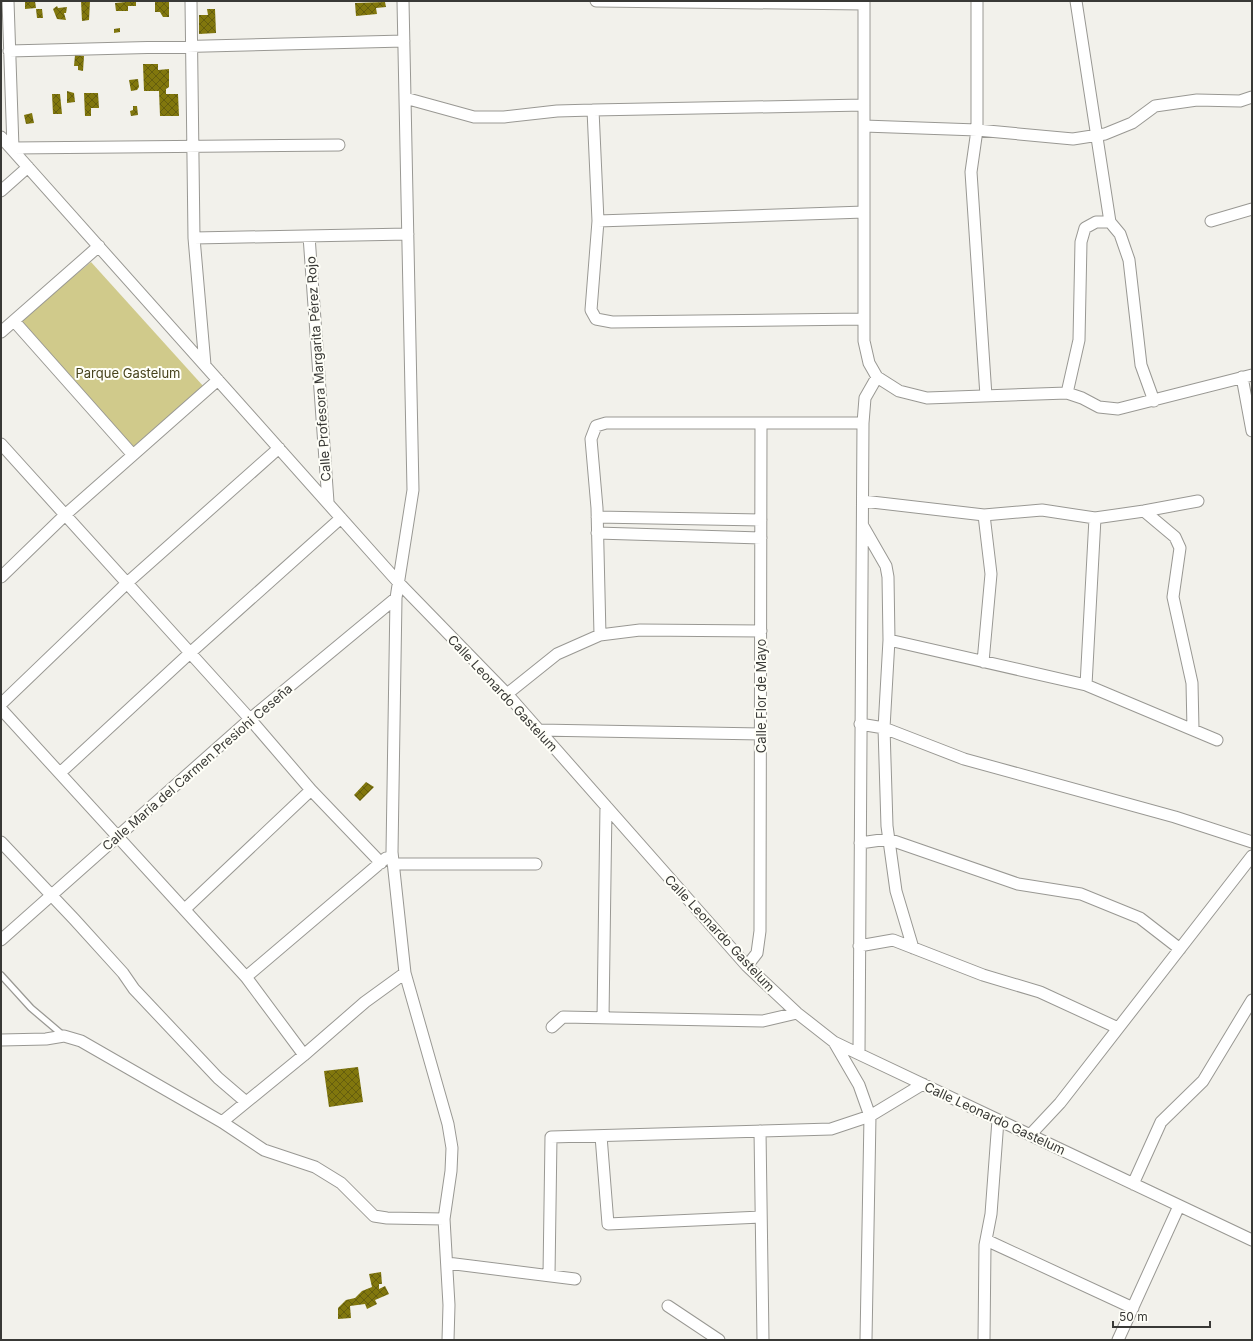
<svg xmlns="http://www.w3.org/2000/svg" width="1253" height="1341" viewBox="0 0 1253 1341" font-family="Inter,sans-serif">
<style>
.green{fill:#d0ca8b}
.building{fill:url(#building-cross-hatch)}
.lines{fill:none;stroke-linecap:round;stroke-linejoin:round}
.lane-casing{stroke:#999893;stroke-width:8}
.street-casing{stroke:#999893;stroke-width:13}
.lane{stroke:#fff;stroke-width:5.5}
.street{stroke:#fff;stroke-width:11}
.labels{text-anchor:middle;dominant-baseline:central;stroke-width:4;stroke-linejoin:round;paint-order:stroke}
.street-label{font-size:13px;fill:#393936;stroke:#fffff8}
.park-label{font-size:13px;fill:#47431c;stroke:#fffff8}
</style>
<defs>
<pattern id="building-cross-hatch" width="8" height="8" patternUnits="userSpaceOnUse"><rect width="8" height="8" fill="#81770d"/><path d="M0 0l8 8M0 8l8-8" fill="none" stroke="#655e0e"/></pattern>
</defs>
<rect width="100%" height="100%" fill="#f2f1eb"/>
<path class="green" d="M91,262L204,387L133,449L21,320Z"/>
<path class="building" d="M25,1H35L36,8L25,9Z
M81,1H90L89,20L82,21Z
M136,1V6H128V11H116L115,3Z
M155,1H169V17H163L160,12H155Z
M385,2L386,7L376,8L377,14L356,16L355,3Z
M57,6L58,8L67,7L66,13H64L66,20L57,19L53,9Z
M36,9H42L43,18H37Z
M207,9H215L216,33L199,34V15H208Z
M120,28V32L114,33V29Z
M75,55L84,56L83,71L78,70V66H74Z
M143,64H158V70L169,69V87L166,89V94H178L179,116H160L159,91H144Z
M138,79L139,87L137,90L131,91L129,80Z
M67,91L74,93L75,102L67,103Z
M84,93H98L99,108H91V116H85Z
M52,94H60L62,114H53Z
M133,106H137L138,115L131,116L130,111L133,110Z
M32,113L34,123L26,124L24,115Z
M366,782L374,787L360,801L354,795Z
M358,1067L363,1102L329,1107L324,1071Z
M381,1272L382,1284H379V1289L385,1286L389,1294L375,1300L377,1304L367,1309L365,1304L350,1306L351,1318L338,1319V1308L346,1300L355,1298L362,1291L372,1287L369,1274Z"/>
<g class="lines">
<g class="lane-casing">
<path id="lane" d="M1,975L31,1008L64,1036"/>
</g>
<g class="street-casing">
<path id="street" d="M8,1L13,148L14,151
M191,1L194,238L205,365
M403,1L413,490L396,598L392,852L405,973L448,1124L452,1148L451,1171L444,1219L449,1305L448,1340
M596,1L864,4
M864,1V341L869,363L877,377L899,391L927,398L1067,393L1082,398L1099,407L1118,409L1252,375
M977,1V130L971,172L986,396
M1076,1L1110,222L1120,234L1129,260L1141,365L1154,401
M9,51L404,41
M405,98L474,117H504L557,111L593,110L864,105
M593,110L598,221L591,310L596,319L612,322L864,319
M864,126L977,130L1073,139L1105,134L1132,123L1155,106L1197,100L1240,101L1252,97
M1,137L398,582L507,694L747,966L797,1013L834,1042L859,1054L1252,1240
M13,148L339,145
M1,191L28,167
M598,221L864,212
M1211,221L1252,209
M309,236L328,502
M194,238L408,234
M14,321L133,455
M1,332L99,246
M1242,377L1252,431
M1067,393L1079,340L1081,242L1085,228L1096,222H1110
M1,444L250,719L311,790L381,863
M863,501L984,515L1042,510L1095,518L1144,511L1198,501
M1144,511L1175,537L1180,548L1173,597L1192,683L1193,729
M597,517L761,520
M863,526L886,566L888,577L889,640L884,728L887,826L896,891L913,948
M597,533L761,538
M1,577L65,515L218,380
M600,635L597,508L591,439L596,426L606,423H863
M889,640L1086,685L1217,740
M983,662L991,574L984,515
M1086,685L1095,518
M507,694L557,654L600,635L640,630L761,631
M1,704L127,583L279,448
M1,709L246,977L304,1055L365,1002L405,973
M860,724L884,728L964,759L1175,817L1252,842
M539,730L761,734
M60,773L190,653L341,518
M1,842L74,919L123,973L134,989L218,1078L246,1102
M860,843L888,839L1018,884L1081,894L1140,918L1180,949
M393,864H536
M185,909L311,790
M1,940L250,719L396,598
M859,946L893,940L983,975L1040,992L1118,1028
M747,966L757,953L760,931L761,423
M246,977L386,858
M603,1018L606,806
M552,1027L563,1017L763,1021L797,1013
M1,1040L46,1039L64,1036L81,1041L222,1122L264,1150L315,1167L341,1183L374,1216L387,1218L444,1219
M834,1042L859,1085L870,1116L866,1340
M859,1054L863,423L865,398L877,377
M222,1122L304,1055
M760,1131L763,1340
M1030,1135L1060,1103L1252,856
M601,1136L608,1224L761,1217
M1133,1184L1161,1122L1203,1081L1252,1000
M986,1240L1133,1308
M447,1263L575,1279
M549,1275L551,1137L831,1129L870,1116L923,1084
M668,1306L719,1340
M984,1340L985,1245L991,1214L998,1120
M1118,1340L1179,1206"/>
</g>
<use href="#lane" class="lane"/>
<use href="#street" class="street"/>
</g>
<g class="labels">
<g class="street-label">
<text transform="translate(318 369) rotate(-94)">Calle Profesora Margarita Pérez Rojo</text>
<text transform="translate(503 693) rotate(47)">Calle Leonardo Gastelum</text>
<text transform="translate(761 696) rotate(-90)">Calle Flor de Mayo</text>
<text transform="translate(197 767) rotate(-41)">Calle María del Carmen Presiohi Ceseña</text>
<text transform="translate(720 933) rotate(47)">Calle Leonardo Gastelum</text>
<text transform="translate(995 1118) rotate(25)">Calle Leonardo Gastelum</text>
</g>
<g class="park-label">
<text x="128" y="373">Parque Gastelum</text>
</g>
</g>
<rect width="1253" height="1341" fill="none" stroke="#393936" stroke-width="4"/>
<path d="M1113 1321v6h97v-6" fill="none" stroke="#393936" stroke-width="2"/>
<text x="1119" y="1321" font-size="12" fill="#393936" stroke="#fffff8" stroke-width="3" paint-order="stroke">50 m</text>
</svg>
